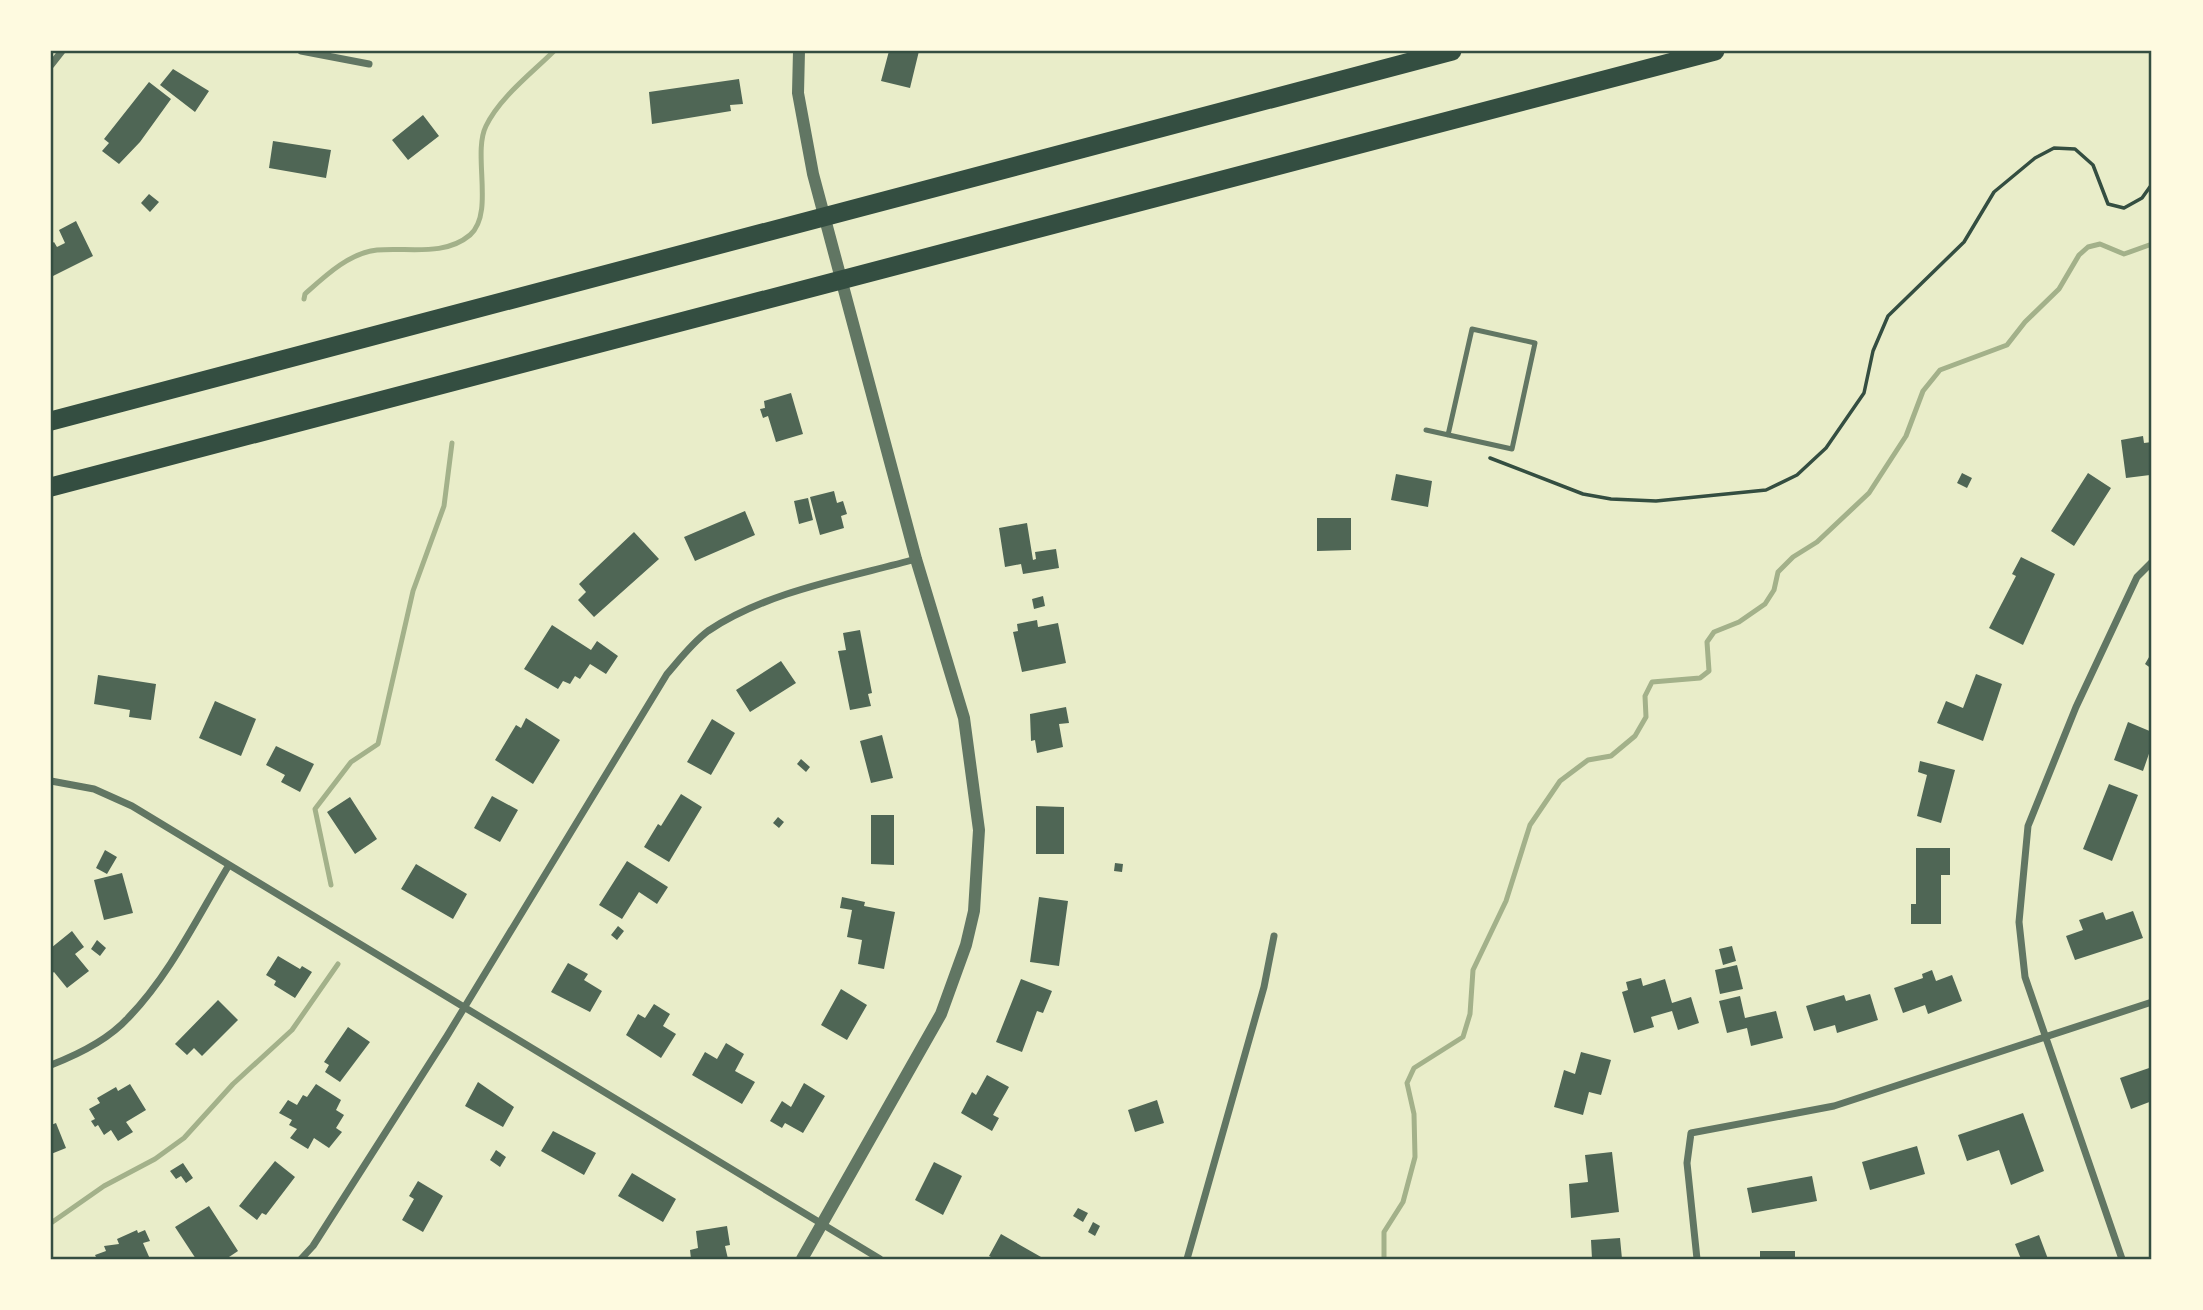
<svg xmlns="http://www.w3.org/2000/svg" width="2203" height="1310" viewBox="0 0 2203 1310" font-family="'Roboto Condensed',sans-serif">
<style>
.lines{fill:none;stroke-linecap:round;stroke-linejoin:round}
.stream{stroke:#a3b18a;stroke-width:5}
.building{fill:#4f6655}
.path{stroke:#344e41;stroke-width:3.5}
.service{stroke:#617663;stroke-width:5}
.minor{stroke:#617663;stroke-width:7}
.tertiary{stroke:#617663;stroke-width:12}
.motorway{stroke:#344e41;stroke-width:19}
.neatline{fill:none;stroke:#344e41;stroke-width:2.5}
</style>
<rect width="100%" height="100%" fill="#e9edc9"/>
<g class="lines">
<path class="stream" d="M304,299L305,294C325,276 349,253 377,250C407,247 444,257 470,235C495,213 472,154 486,126C500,97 532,73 554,51
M331,885L315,809L351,762L378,744L413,591L444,506L452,443
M51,1223L104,1186L155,1159L184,1138L233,1084L292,1030L338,964
M1384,1259V1232L1403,1202L1415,1157L1414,1114L1407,1083L1414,1068L1463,1037L1470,1014L1473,970L1506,901L1530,825L1560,781L1588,760L1611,756L1635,736L1646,717L1645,696L1652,682L1700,678L1709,671L1707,642L1714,632L1739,622L1765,604L1774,590L1778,572L1793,557L1817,542L1869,493L1906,436L1923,391L1940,370L2007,345L2025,322L2059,289L2079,255L2088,247L2100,244L2124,254L2152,244"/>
</g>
<path class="building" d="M889,51H919L910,88L881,81Z
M173,69L209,91L195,112L160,85Z
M739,79L743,104L730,105L731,111L652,124L649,92Z
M149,82L171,99L140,142L119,164L102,151L109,143L104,139Z
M423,115L439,136L408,160L392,140Z
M273,141L331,150L326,178L269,168Z
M149,194L159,202L150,212L141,203Z
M76,221L93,256L51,277V244L54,242L57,247L65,243L59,230Z
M791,393L803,434L776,442L768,416L763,418L760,409L765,408L764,401Z
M2143,436L2144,443L2152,442V470L2150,475L2126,478L2121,440Z
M1962,473L1972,478L1967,488L1957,483Z
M2088,473L2111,488L2074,546L2051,531Z
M1396,474L1432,481L1428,507L1391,500Z
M834,491L837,503L843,501L847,514L841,516L844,528L820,535L810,497Z
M808,498L813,520L799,524L794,501Z
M745,511L755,535L695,561L684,537Z
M1317,518H1351V550L1317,551Z
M1027,523L1033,560L1036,559L1035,552L1056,549L1059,568L1023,574L1021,564L1005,567L999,528Z
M634,532L659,559L594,617L578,600L586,592L579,584Z
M2021,557L2055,574L2023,645L1989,628L2016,576L2012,574Z
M1043,596L1045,606L1034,609L1032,599Z
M1037,620L1038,627L1058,623L1066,663L1022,672L1013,632L1018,631L1017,624Z
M552,625L591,650L597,641L618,656L606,674L590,664L580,679L575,676L570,684L563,681L558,689L524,669Z
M860,630L872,693L868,694L871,706L850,710L838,651L846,650L843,633Z
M2152,652V669L2145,664Z
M781,661L796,683L750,712L736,690Z
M1976,674L2002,684L1983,741L1937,723L1946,701L1963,708Z
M98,675L156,684L151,720L129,717L130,710L94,704Z
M51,694H53V720H51Z
M215,701L256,719L241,756L199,738Z
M1066,707L1069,723L1059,724L1063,747L1037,753L1035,740L1031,741L1030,714Z
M526,718L560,740L533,784L495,760L516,725L521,728Z
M712,719L735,733L711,775L687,762Z
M2128,722L2152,732V745L2143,771L2114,760Z
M882,735L893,778L871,783L860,741Z
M276,746L314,764L300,792L281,782L285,775L266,765Z
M801,759L810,767L806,772L797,764Z
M1920,761L1955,770L1941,823L1917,816L1927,775L1918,772Z
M2109,784L2138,795L2112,861L2083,849Z
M681,794L702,807L669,862L644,847L658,824L661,826Z
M492,796L518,810L500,842L474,828Z
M350,797L377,839L355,854L327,812Z
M1036,806L1064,807V854H1036Z
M871,815H894V865L871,864Z
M778,817L784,822L779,828L773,823Z
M1916,848H1950V875H1941V924H1911V904H1916Z
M105,850L117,857L107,874L96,868Z
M627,861L668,887L657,904L639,892L622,919L599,905Z
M1115,863L1123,864L1122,872L1114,871Z
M416,864L467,894L453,919L401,889Z
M122,873L133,913L104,920L94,880Z
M842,897L865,902L864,906L895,912L884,969L858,964L862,940L847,937L852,910L840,908Z
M1039,897L1068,901L1059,966L1030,962Z
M2133,911L2143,938L2075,960L2066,936L2083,930L2079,920L2103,912L2106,920Z
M618,926L624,931L617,940L611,935Z
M72,931L84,947L75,954L89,971L67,988L54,972L51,974V948Z
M97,940L106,948L100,956L91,949Z
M1732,946L1736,961L1723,965L1719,949Z
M278,956L300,969L302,966L312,972L295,998L274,985L276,981L266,975Z
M568,963L588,974L584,980L602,991L590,1012L551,992Z
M1737,965L1743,989L1720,994L1715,970Z
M1932,970L1936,981L1952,975L1962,1001L1928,1014L1925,1005L1903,1013L1894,988L1923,978L1922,974Z
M1641,978L1643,986L1665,979L1672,1003L1691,997L1699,1023L1678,1030L1672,1011L1651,1017L1654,1027L1634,1033L1622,992L1628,990L1626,982Z
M1021,979L1052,991L1043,1013L1037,1011L1022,1052L996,1042Z
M841,989L867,1005L847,1040L821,1025Z
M1870,994L1878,1020L1837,1033L1835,1025L1814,1031L1806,1006L1844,995L1846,1001Z
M1740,996L1745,1018L1776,1011L1783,1038L1751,1046L1747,1028L1727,1033L1719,1001Z
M218,1000L238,1020L202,1056L194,1048L187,1055L175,1044Z
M654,1004L670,1014L663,1026L676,1034L661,1058L626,1035L638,1014L645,1018Z
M348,1027L370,1042L340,1082L325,1072L329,1065L324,1062Z
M726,1043L744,1054L735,1071L755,1082L742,1104L692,1075L705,1052L717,1059Z
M1581,1052L1611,1060L1601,1095L1589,1092L1583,1115L1554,1107L1564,1070L1575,1074Z
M2152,1067V1101L2131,1109L2120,1078Z
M987,1075L1009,1087L993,1115L999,1118L992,1131L961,1113L972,1092L976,1095Z
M478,1082L514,1107L503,1127L465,1106Z
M804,1083L825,1096L803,1133L785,1123L782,1128L770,1121L782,1101L791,1107Z
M130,1084L146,1110L126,1122L133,1132L118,1141L111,1130L104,1135L98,1125L95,1127L91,1121L95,1119L89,1109L100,1103L97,1098L116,1087L118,1091Z
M316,1084L341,1100L336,1110L344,1115L336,1128L342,1132L329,1148L314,1138L308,1149L290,1138L297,1129L289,1125L292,1120L279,1113L288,1100L297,1105L303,1095L307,1097Z
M1157,1100L1164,1123L1135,1132L1128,1110Z
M2023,1113L2044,1171L2011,1185L1999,1150L1967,1161L1958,1135Z
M56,1123L66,1148L51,1154V1125Z
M553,1131L596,1153L584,1175L541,1151Z
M1917,1146L1925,1174L1870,1190L1862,1162Z
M496,1150L506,1157L500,1167L490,1160Z
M1612,1152L1619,1212L1571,1218L1569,1184L1588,1182L1585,1155Z
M275,1161L295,1177L266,1215L262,1213L257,1220L239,1206Z
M934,1162L962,1176L943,1215L915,1200Z
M183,1163L193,1178L186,1183L181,1176L176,1179L170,1171Z
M632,1173L676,1199L663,1222L618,1196Z
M1812,1176L1817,1201L1752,1213L1747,1188Z
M418,1181L443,1196L423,1232L402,1220L414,1199L409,1196Z
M209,1206L238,1251L226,1259H196L175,1227Z
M1078,1208L1088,1213L1083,1222L1073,1216Z
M1093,1222L1100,1226L1095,1236L1088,1232Z
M727,1226L730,1245L725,1246L728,1259H691L690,1250L698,1248L696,1231Z
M137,1230L138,1233L145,1230L150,1241L143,1243L150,1259H97L95,1255L106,1251L104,1246L119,1244L117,1239Z
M1001,1234L1041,1257L1040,1259H995L989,1256Z
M2039,1235L2048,1259H2021L2015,1244Z
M1620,1238L1622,1259H1592L1591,1240Z
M1760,1251H1795V1259H1760Z"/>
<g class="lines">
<path class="path" d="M1490,458L1583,494L1611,499L1656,501L1766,490L1797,475L1826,448L1864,393L1873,351L1888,316L1964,242L1994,192L2035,158L2054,148L2075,149L2093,165L2108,204L2124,208L2142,198L2152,184"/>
<path class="service" d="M1426,430L1512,449L1535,343L1472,329L1448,435"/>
<path class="minor" d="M301,51L369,64
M51,65L62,51
M51,781L94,789L132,806L880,1259
M51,1065C77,1055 109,1039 128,1018C170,975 198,916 229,865
M301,1259L313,1246L447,1036L667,674C680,659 692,643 708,631C768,591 847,578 916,559
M1187,1259L1264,987L1274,936
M1697,1259L1687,1163L1691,1133L1834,1106L2152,1002
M2122,1259L2025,977L2019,922L2028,826L2076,707L2137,577L2152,562"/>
<path class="tertiary" d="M799,51L798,93L813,174L916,559L964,718L979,830L974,911L966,945L941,1014L802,1259"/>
<path class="motorway" d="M51,421L1452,51
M51,487L1715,51"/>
</g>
<rect width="2203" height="1310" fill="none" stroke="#fefae0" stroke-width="105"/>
<rect x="52" y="52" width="2098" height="1206" class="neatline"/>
</svg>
